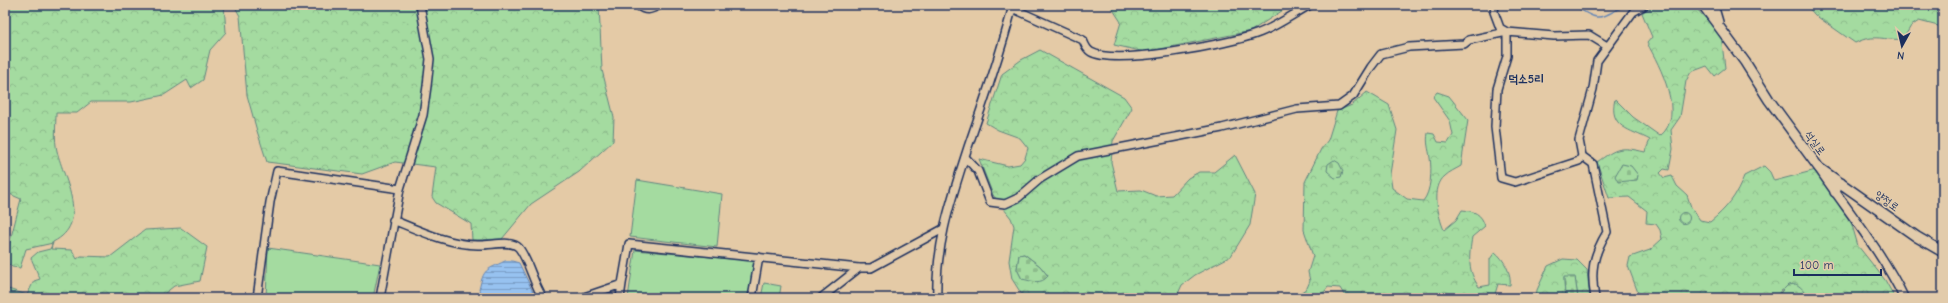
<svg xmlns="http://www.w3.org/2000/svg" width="1948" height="303" viewBox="0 0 1948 303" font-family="'Comic Neue','Poor Story',sans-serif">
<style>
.forest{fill:url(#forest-crowns);stroke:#60857f;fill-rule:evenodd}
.cemetery{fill:url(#cemetery-stones);stroke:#60857f}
.pitch{fill:#a4dba0;stroke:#60857f}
.water{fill:url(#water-rules);stroke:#6587b6}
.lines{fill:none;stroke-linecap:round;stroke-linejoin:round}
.stream{stroke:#6587b6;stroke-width:1.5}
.minor-casing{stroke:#1b2f5e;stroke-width:10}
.tertiary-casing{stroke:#1b2f5e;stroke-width:11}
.secondary-casing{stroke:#1b2f5e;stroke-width:12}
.minor{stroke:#e2cbab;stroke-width:7}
.tertiary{stroke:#e2cbab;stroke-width:8}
.secondary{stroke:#e2cbab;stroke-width:9}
.labels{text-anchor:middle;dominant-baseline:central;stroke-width:3;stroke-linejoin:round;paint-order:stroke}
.street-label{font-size:11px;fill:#1b2f5e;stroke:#e2cbab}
.neighbourhood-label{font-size:12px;font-weight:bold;fill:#1b2f5e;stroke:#e2cbab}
</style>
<defs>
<pattern id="forest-crowns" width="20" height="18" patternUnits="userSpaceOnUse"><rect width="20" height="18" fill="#a4dba0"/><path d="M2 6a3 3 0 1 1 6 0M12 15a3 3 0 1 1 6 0" fill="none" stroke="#8dbc8c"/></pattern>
<pattern id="cemetery-stones" width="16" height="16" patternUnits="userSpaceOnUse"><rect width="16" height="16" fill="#a4dba0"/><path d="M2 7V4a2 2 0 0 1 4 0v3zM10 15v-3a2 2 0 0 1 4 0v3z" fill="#8dbc8c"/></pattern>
<pattern id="water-rules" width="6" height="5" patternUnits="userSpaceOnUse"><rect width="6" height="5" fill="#97c2f0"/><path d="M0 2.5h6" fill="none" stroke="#7a9ec6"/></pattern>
</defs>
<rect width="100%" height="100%" fill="#e4caa6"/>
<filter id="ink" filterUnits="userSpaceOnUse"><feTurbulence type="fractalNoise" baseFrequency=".025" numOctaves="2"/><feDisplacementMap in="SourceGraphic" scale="8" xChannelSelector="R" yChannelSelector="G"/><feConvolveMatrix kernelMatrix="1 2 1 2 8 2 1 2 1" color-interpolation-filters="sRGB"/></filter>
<g filter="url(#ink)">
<path class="forest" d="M5,5H224L226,32L210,50L203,80L191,88L187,80L164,95L131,102H91L77,113H56C56,125 54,139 57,151C64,180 91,223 53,242L51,249L72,250L77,259L81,256L110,257L145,230L181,228L207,247L200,281L174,286L159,298H5V288L27,295L34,281L40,279L31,258L38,252L50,249L53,243L26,249L20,268L12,267L5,260L21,199L5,192Z
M234,5H599L602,70L614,117L613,141L579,172L531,204L502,239L472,240L471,224L436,203L432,197L436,167L395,162L362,174L267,162L257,131L247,95L240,16Z
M1110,5H1291L1251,31L1145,52L1114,45L1121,22Z
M1653,5H1693L1721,35L1725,68L1715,76L1707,66L1691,72L1686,81L1680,117L1671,130L1673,149L1669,170L1664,169L1660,173L1664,178L1672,176L1677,186L1687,195L1691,207L1700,220L1710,222C1726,209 1737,196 1744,176L1764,166L1770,172L1774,181L1816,170L1850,218L1858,246L1885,280L1895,298H1805V293L1781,290L1777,296H1770L1767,298H1640L1628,266L1630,257L1650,250L1662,239L1660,230L1656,224L1646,223L1647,211L1629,197L1609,198L1597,162C1617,148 1620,146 1645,152L1650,140C1630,129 1608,128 1615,99L1633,117L1660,136C1686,116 1660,66 1647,43L1652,37L1642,13Z
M1806,5H1943V26L1942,27L1919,21L1911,26L1903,39C1883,41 1876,33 1855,43L1815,15Z
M1040,50L1124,97L1132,108L1113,141L1111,162L1118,191L1141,190L1156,196L1172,195L1188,178L1199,172H1214L1235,155L1255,194L1250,225L1231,256L1195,275L1182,285L1176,298H1024L1012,279L1009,261L1014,226L1011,218L993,195L979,159L1008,166L1020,164L1025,158L1028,148L1020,138L998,130L986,123L1002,74L1021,60ZM1024,254L1040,266L1048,276L1022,279L1017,269L1019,255Z
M1367,92L1389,105L1397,130L1390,174L1392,188L1407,199L1423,201C1431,192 1432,170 1430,158C1429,149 1426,143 1428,133L1434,134L1438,142L1448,143L1453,135L1450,121L1433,97L1437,92L1449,96L1468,120L1461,166C1456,169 1449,172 1445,176C1431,187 1438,216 1444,230L1456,220L1462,210C1474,211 1481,213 1485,226L1472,237C1469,257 1467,270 1479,287L1490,285V259L1495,252C1504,259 1512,274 1510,285L1498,284L1495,294L1498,298H1346L1340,288L1328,287L1320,298H1293L1307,288L1310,281L1308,272L1313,256L1304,230L1305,182L1321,149L1328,140L1337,111L1352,105Z
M1563,259L1577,260L1587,270L1590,298H1578L1575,278H1564L1565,298H1536L1537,290L1548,266Z"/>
<path class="cemetery" d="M1334,160L1339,163L1343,171L1341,177L1335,178L1327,171L1328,164Z
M1622,164L1631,166L1638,175L1637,180L1618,182L1615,176Z
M1678.5 218a5.5 5.5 0 1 1 11 0a5.5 5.5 0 1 1-11 0Z
M1024,254L1040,266L1048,276C1041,285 1032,281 1022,279L1017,269L1019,255Z
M1564,277H1575L1578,298H1565Z
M1796,284C1802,288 1806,291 1805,298H1767L1770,296H1777L1788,285Z"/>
<path class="pitch" d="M637,180L722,194L717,247L630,237Z
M268,248L380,264L373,298H266Z
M635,250L754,261L748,298H628Z
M764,283L781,286L779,298H761Z"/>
<path class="water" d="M505,261H512L519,263L536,298H485L479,290C484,268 485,271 505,261Z"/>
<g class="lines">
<path class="stream" d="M1574,5C1600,24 1599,18 1626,5"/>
<g class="minor-casing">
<path id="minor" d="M637,5C646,12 650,10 660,5
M1495,5L1494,12L1500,28L1507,32V56L1497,89L1495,127L1501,178L1515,182L1579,161L1582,156L1579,140L1593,89L1597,61L1633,12L1645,5
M1012,8L1083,40C1085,45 1086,49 1091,52C1115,66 1229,44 1256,34C1275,28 1293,14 1310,5
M1582,156L1593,164L1607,232C1593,255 1590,271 1595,298
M965,157L978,171L990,202L1005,204L1018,198L1040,179L1078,156L1222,128L1297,109L1339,106L1353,96L1371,67L1381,54L1409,47L1464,44L1469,40L1507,32L1554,36L1589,35L1607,46
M393,220C420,231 450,245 478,245C490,246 512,239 519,248C529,261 533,283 543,298
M257,298L270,202L277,171L400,189
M380,298L400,189L423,115L427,86L430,59L420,5
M581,298L622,284L629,244L859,268H871L943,229
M620,298L622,284
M752,298L759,257
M821,298L859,268
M937,298C935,245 952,197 968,147C984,100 1001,54 1013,5"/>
</g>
<g class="tertiary-casing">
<path id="tertiary" d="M1820,170C1849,213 1882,252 1904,298"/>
</g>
<g class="secondary-casing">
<path id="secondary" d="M1703,5L1745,62L1769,100L1819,168L1917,237L1943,252
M1713,5L1718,22
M1835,192L1838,185L1841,183"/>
</g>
<use href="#minor" class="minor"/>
<use href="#tertiary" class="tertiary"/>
<use href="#secondary" class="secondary"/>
</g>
</g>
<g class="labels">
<g class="street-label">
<text transform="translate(1815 143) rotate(54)">석실로</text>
<text transform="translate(1887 201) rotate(36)">양정로</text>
</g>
<g class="neighbourhood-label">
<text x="1526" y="79">덕소5리</text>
</g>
</g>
<rect width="1948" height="303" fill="none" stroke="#e2cbab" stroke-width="20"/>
<rect x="10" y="10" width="1928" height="283" fill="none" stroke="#1b2f5e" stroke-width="1.5" filter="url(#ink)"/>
<g transform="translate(1902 46) rotate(188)" stroke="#e2cbab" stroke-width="3" paint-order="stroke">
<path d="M0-3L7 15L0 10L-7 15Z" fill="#1b2f5e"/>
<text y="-6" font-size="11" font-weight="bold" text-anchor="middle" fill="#1b2f5e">N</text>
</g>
<path d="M1794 269v6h87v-6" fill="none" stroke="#1b2f5e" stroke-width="2"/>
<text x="1800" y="269" font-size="12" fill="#1b2f5e" stroke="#e2cbab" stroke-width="3" paint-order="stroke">100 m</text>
</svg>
